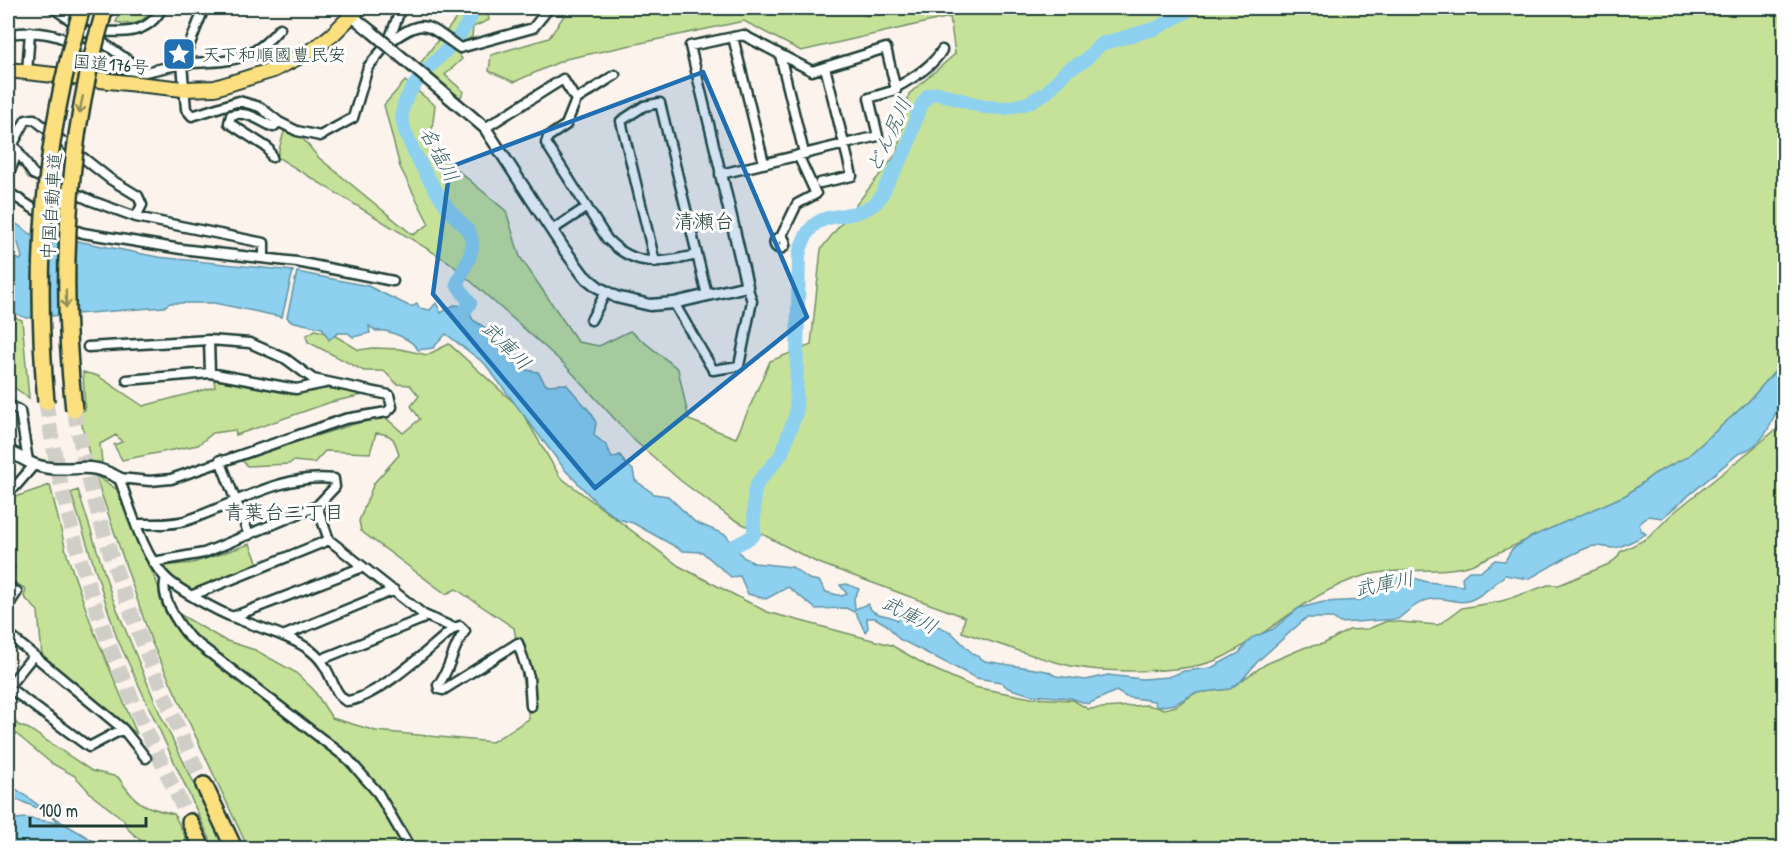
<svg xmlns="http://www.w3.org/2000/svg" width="1792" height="856" viewBox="0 0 1792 856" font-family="'Patrick Hand','Klee One',sans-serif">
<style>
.green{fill:#c6e299;stroke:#729066;stroke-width:1.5}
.water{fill:#8ed0f0;stroke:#6295a5;stroke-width:1.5}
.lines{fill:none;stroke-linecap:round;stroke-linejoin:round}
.river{stroke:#8ed0f0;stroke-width:14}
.motorway-tunnel{stroke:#d0cfc7;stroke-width:15;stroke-dasharray:15 8;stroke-linecap:butt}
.minor-casing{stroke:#1f3d34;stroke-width:13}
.tertiary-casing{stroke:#1f3d34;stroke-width:15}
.trunk-casing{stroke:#1f3d34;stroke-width:18}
.motorway-casing{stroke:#1f3d34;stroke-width:20}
.minor{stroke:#fff;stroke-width:8}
.tertiary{stroke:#fff;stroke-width:10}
.trunk{stroke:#fce080;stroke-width:14}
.motorway{stroke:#fce080;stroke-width:15}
.tertiary-bridge-casing{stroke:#1f3d34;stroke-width:15;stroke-linecap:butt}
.motorway-bridge-casing{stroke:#1f3d34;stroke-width:20;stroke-linecap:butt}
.tertiary-bridge{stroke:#fff;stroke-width:10}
.motorway-bridge{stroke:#fce080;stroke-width:15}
.oneway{stroke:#8e8e5a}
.marked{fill:#1f6fb2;fill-opacity:0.2;stroke:#1f6fb2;stroke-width:4.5;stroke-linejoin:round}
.labels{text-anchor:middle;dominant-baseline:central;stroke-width:6;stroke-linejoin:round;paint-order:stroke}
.poi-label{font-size:18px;fill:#1f3d34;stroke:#fff;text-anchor:start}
.street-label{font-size:18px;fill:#1f3d34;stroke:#fff}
.water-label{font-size:20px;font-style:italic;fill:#3b6263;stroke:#fff}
.neighbourhood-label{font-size:20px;fill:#1f3d34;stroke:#fff}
</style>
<rect width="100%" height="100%" fill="#fcf3ec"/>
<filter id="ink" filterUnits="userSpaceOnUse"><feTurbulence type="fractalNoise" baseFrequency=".0167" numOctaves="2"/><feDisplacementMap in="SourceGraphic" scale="12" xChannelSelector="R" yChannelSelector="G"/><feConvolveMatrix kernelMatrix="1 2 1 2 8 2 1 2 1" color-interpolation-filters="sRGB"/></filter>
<g filter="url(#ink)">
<path class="green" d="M121,8H154C143,22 135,27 116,22Z
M464,8H487L489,20L473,27L472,37L460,44L445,33Z
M569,8H853L867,16L874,8H1008L1010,10L1014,8H1784V361L1748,402L1687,457L1654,474L1626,495L1471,565C1437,575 1398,566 1363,576C1309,592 1270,634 1221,658C1189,674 1106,673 1071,666C1034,657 998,644 962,632L965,617L816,562L731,518L681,481L635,441L564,364L449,262L277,157L285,128L304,140L318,157L413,235L429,224L400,167L384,105L405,81L435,105L430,147L506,211L520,257L578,342L599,346L630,331L678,369L689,420L736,438L770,361L811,345L821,249L897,153L909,94L955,54L950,17L801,51L744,21L566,59L514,82L489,71L491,55L549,38Z
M438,40L456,50L462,59L445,75L464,92L460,98L419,65Z
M8,315L22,320L29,398L8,383Z
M315,330L332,334L359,350L373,348L400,349L427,355L449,344L519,407L560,477L679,566L767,612L891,645L929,667L974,687L1031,698L1073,700L1088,709L1147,705L1164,709L1176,706L1195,693L1229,689L1266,664L1306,647L1323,644L1349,630L1368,629L1387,621L1438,625L1462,608L1502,601L1548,585H1559L1609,564L1618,557L1620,552L1648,538L1672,514L1778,428L1784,419V848H429L425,843L395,848H248L152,643L95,475L118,490L173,622L181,615L224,640L255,650L295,672L313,689L332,718L376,731L492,742L529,719L514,628L456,589L446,594L361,531L359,521L374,483L399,455C395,439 393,434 376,433L370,453L325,451L314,463L293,461L289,464L247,466L241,459L361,422L386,418L403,433L420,419L411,406L419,396L410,385L397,384L384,371H364L308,342L306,336Z
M83,372L98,376L143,406L215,387L214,380L300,391L338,388L363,395L331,402L236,435L235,430L213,433L198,445L122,460L114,445L122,442L116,435L100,444L102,462H91L79,412L85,410Z
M50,485L67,555L93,629L137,734L42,656L38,611L24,597L26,589L12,581L15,567L8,561V495L18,496Z
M78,490L112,597L160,714L226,848H214L117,638L71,493Z
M250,544L258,564L194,591L175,579L163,566L193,563Z
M8,713L18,725L29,729L92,771L118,777C136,804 142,807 174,814L191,848H149L129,830L123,819L94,797L75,776L51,763L8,727Z"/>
<path class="water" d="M8,218L31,234L45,238H62L158,257L293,271L282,317L214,303H170L164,307L26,318L14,313L8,306V267L12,265L11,255L20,260L22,258L18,242L9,237Z
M297,272L368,286L409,306H414L417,303L419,308L430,310L436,303L441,313L454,305L466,306L473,320L500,337L501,354L513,355L526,370L538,372L546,385L566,384L592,414L596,423L594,435L607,446L612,458L620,455L625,463L633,470L635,480L654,494L668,496L695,522L726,535L743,557L754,563L792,567L809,579L819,581L826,592L842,596L847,594L840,585L847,584L859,589L854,598L855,609L868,604C873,618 887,613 898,620L900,617L895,608C906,607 911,616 921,618L919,624L923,628L938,626L951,632L972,653L985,661L1047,671L1056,676L1086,680L1108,675L1142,679L1168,677L1184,671L1211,668L1239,653L1251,638L1273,629L1299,608L1324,602L1362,600L1376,591L1386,578L1411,577L1427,582L1463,586L1462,577L1469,571H1481L1495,560L1505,561L1512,549L1531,537L1626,495L1654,474L1687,457L1748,402L1784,361V410L1781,414L1776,412C1768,433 1760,446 1738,454L1662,518L1649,516L1639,524L1641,530L1646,534C1642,537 1617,549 1613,548C1606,548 1598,544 1590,547C1568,554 1548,569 1528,579L1505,575C1495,583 1484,595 1471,600C1461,604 1453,600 1443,599C1425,596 1411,608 1398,619L1340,623L1333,618H1306L1258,661L1241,681L1230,689L1195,693L1175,704L1157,707L1154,701L1126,697L1116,691L1088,704L1071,698L1031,695L1008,688L1001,682L976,678L899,639L887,625L875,618H867L868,628L865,632L856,613L846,608L816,609L788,587L766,599L748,594L740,576L731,577L702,552L683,551L633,523L618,519L596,502L566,471L485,364L446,334L433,348L418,350C413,340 389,329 376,331L369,326L370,333L353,337L348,333H338L329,340L322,328L290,321L287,317Z
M8,783L63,823L106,848H8V820L25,818L59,823L45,811L8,796Z"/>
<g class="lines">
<path class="river" d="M458,321L470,303L457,284C461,271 472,259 472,245C473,229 456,220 448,208C435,191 399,132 402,113C408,73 464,47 474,8
M723,551C734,545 745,543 754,534V493L758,482L781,455L796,413L799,255C812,201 842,226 873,205C880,201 883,192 886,186C893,172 902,159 908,145C915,126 915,110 929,95L938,93L984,107L1006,108L1028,103L1047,92L1067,70L1084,61L1101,44L1157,28L1193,8"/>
<path class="motorway-tunnel" d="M46,402C58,485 79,565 109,644C133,705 162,763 190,822
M74,410C98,543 148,663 204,785"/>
<g class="minor-casing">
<path id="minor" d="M53,8L145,72L182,64L186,109L192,116L239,101L260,107L279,122L297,131L320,136L353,118L368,67L388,43L401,8
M204,8L182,64C227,60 248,66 280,28
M537,8L545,13
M95,31C122,33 148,35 162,8
M8,34C25,32 41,31 59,37C92,48 104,71 144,72
M743,35L812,71L886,48L896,90L869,98L878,136L721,174L690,46Z
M733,37L764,163
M388,43C425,17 424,23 460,48L533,28L549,8
M780,55L804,153
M27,72L30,32
M895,88C910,80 934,65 942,50
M576,100L615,75
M485,128L563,79L576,100L566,125L548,137L546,143L607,239C635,268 660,263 697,255
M8,130L13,144L33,174L92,201L136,217L264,243V257
M13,144L26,120L34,119L110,179L138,196L142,205L136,217
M272,157L268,148L229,123L231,115C246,110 259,120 273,127L279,122
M8,176L18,151
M820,183L852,176L825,67
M8,192L57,224L83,233L181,249L297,262L393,281
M552,230L587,207
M781,237L797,204L816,194L798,155
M774.5 243a5.5 5.5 0 1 1 11 0a5.5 5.5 0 1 1-11 0Z
M655,262L621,121L644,106L660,103L707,295
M674,303L713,370L739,366L752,301L747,286
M591,320L606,292
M209,340L210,373
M88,347L209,340L250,343L286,359L313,379L389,395L392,407L387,412L345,419L171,479L150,481L119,478C130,506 143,556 165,577C176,589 219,612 235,618C259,628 286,634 307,648C333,665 330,691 346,701C375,700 431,647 454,628L460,626L465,631C452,647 451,669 438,685L439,689L443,690L518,643L529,677L531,706
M127,380L210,373L296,389L325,383
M8,404L20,411L28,461
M220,460L249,535
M8,489L15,487L34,465
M137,524C154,524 172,525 188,520C236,504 282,473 334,479L335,487L317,506
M153,562L204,553L317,506L329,540L424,615L422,619L322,659
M166,578C159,597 177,622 189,637L348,759L378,793L410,848
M8,587L17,592L8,606
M193,595L329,540
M424,615L454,628
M232,617L363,567
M8,634L123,729
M283,636L394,590
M8,687L89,747L123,729L146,758
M8,687L33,656"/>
</g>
<g class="tertiary-casing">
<path id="tertiary" d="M347,12L372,32
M464,110L485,128L564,249L584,276L598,287L616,297L650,305L674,303L747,286L721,174
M8,450C21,458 34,467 50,468C81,471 88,461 119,478"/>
</g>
<g class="trunk-casing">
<path id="trunk" d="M8,70L183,89L215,88L273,70L314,49L332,35L359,8"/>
</g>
<g class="motorway-casing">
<path id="motorway" d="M204,785L234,848
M190,822L202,848"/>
</g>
<use href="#minor" class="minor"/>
<use href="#tertiary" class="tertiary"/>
<use href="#trunk" class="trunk"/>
<use href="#motorway" class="motorway"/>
<g class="tertiary-bridge-casing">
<path id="tertiary-bridge" d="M372,32L464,110"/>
</g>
<g class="motorway-bridge-casing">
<path id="motorway-bridge" d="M46,402C34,265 43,140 82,8
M74,410C59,274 66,139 105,8"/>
</g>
<use href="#tertiary-bridge" class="tertiary-bridge"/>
<use href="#motorway-bridge" class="motorway-bridge"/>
</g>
<defs><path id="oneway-shaft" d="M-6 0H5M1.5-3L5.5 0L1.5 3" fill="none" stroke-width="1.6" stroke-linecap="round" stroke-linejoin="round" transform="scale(1.5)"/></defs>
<g class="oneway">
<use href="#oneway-shaft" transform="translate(81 105) rotate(102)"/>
<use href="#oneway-shaft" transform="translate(66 299) rotate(89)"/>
</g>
</g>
<path class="marked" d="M703,72L807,317L595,488L433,294L450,167Z"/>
<defs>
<g id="sight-square" transform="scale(1.725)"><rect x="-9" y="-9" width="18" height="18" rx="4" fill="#1f6fb2" stroke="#fff"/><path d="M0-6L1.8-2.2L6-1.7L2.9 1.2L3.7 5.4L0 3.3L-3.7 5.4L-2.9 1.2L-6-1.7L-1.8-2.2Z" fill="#fff"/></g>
</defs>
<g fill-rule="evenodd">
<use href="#sight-square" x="179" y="54"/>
</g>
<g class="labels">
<g class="poi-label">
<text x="202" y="54">天下和順國豊民安</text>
</g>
<g class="street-label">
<text transform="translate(111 64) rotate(5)">国道176号</text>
<text transform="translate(51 206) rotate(-86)">中国自動車道</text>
</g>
<g class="water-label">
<text transform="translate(888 135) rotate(-65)">どん尻川</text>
<text transform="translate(440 154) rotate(62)">名塩川</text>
<text transform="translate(507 345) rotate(45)">武庫川</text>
<text transform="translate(1384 583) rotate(-11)">武庫川</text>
<text transform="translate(910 614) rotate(28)">武庫川</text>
</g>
<g class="neighbourhood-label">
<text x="704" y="220">清瀬台</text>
<text x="284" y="511">青葉台二丁目</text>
</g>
</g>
<rect width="1792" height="856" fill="none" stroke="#fff" stroke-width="30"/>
<rect x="15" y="15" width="1762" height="826" fill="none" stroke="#1f3d34" stroke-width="2" filter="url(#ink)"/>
<path d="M30 817v9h116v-9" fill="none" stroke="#1f3d34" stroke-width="3"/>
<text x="39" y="817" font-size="18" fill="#1f3d34" stroke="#ffffff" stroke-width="4.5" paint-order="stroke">100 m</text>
</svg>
